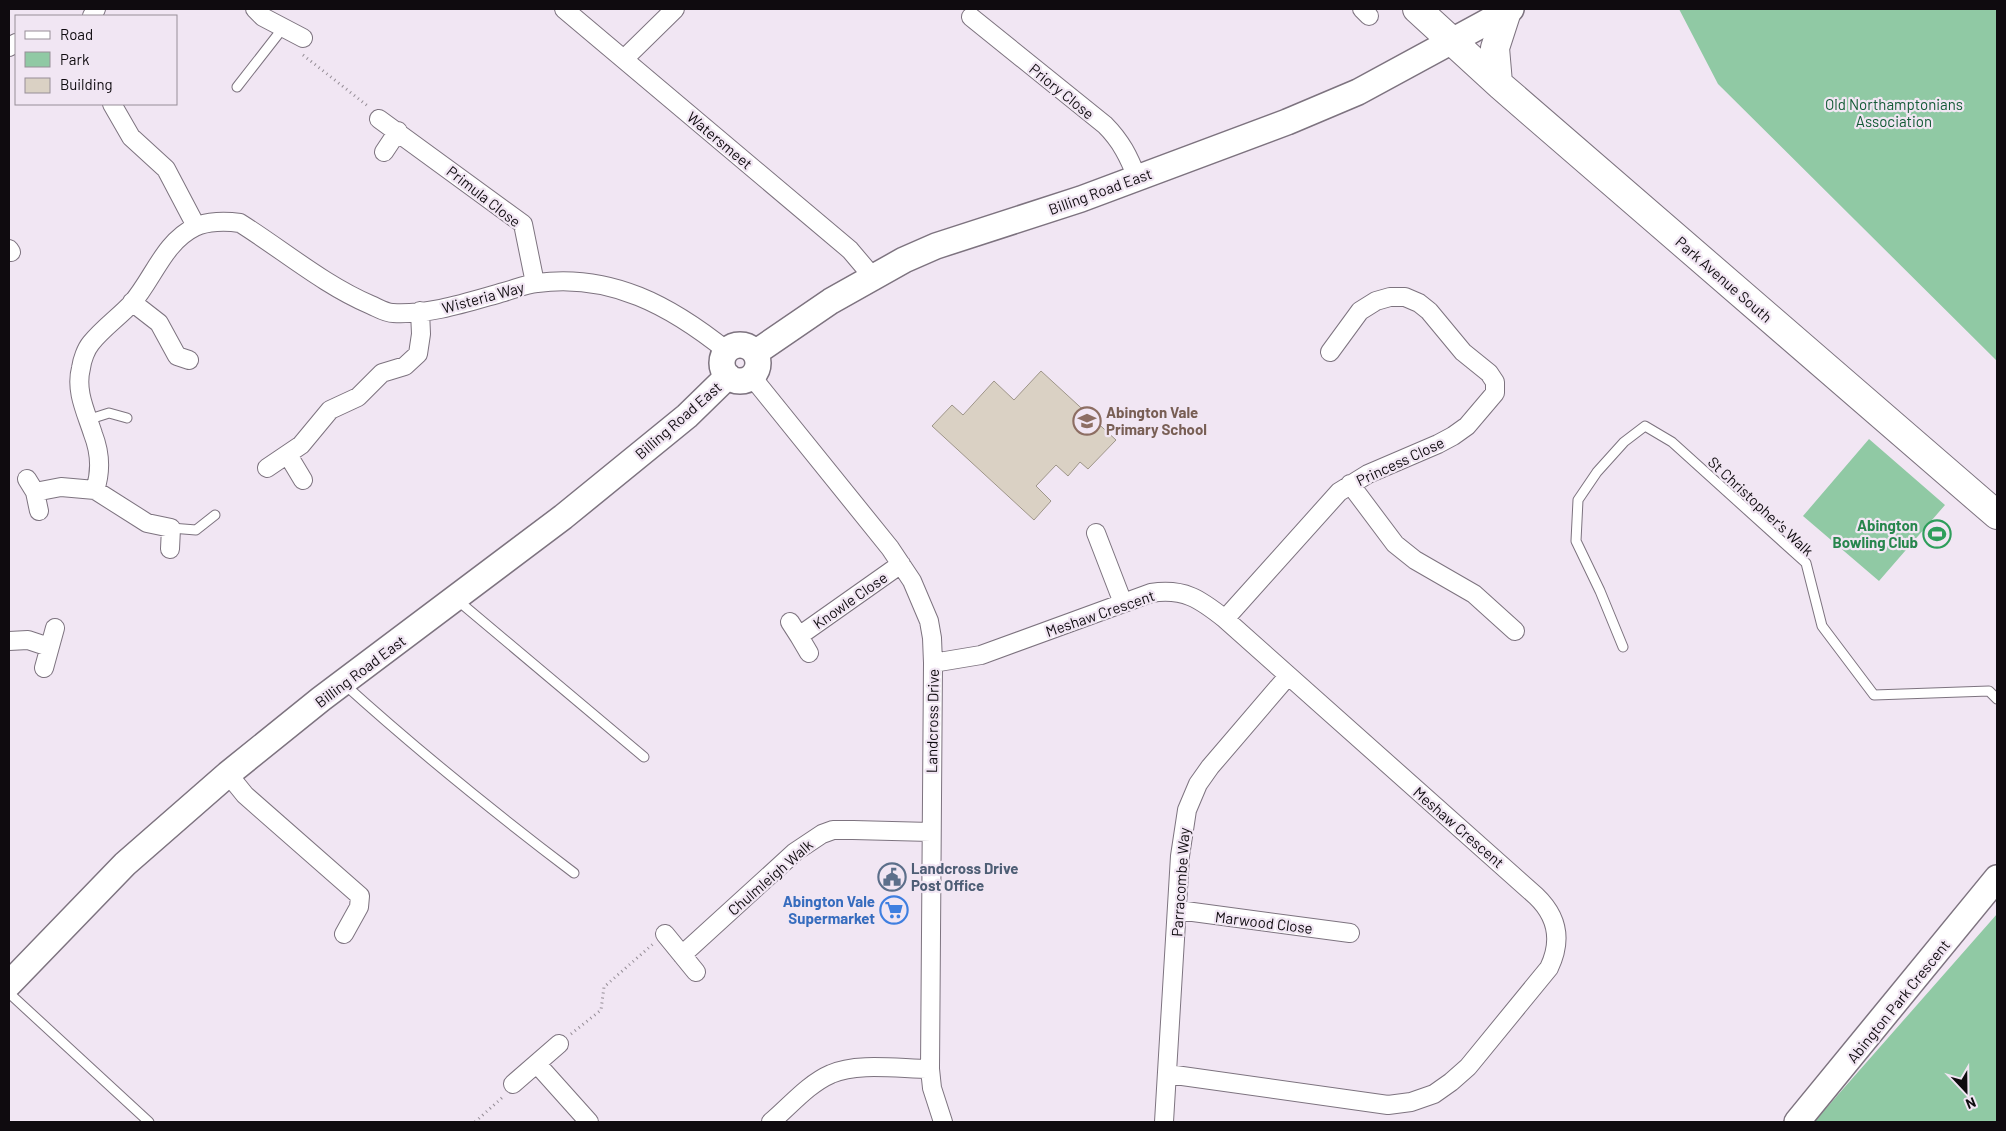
<svg xmlns="http://www.w3.org/2000/svg" width="2006" height="1131" viewBox="0 0 2006 1131" font-family="Barlow,sans-serif">
<style>
.green{fill:#90c9a4}
.building{fill:#dad1c4;stroke:#9e9589}
.lines{fill:none;stroke-linecap:round;stroke-linejoin:round}
.lane-casing{stroke:#7d737f;stroke-width:11}
.street-casing{stroke:#7d737f;stroke-width:20}
.secondary-casing{stroke:#7d737f;stroke-width:28}
.primary-casing{stroke:#7d737f;stroke-width:30}
.path{stroke:#958d96;stroke-width:3;stroke-dasharray:1 4;stroke-linecap:butt}
.lane{stroke:#fff;stroke-width:9}
.street{stroke:#fff;stroke-width:18}
.secondary{stroke:#fff;stroke-width:25}
.primary{stroke:#fff;stroke-width:28}
.labels{text-anchor:middle;dominant-baseline:central;stroke-width:4.5;stroke-linejoin:round;paint-order:stroke}
.street-label{font-size:15px;fill:#0f0b0f;stroke:#f1e6f3}
.park-label{font-size:15px;fill:#125a35;stroke:#f1e6f3}
.education-label{font-size:15px;font-weight:bold;fill:#785e54;stroke:#f1e6f3;text-anchor:start}
.leisure-label{font-size:15px;font-weight:bold;fill:#27864d;stroke:#f1e6f3;text-anchor:end}
.service-label{font-size:15px;font-weight:bold;fill:#4e5e75;stroke:#f1e6f3;text-anchor:start}
.shop-label{font-size:15px;font-weight:bold;fill:#366cbe;stroke:#f1e6f3;text-anchor:end}
</style>
<rect width="100%" height="100%" fill="#f1e6f3"/>
<path class="green" d="M1679,9H1997V361L1718,84Z
M1869,439L1945,505L1879,581L1803,516Z
M1997,914V1122H1814Z"/>
<path class="building" d="M1041,371L1116,440L1088,469L1080,462L1068,476L1056,465L1036,486L1051,501L1034,520L932,426L952,405L963,415L994,381L1014,400Z"/>
<g class="lines">
<g class="lane-casing">
<path id="lane" d="M237,87L283,28
M87,420L109,413L127,418
M171,528L196,530L215,515
M456,599L644,757
M1623,647L1600,591L1576,541L1578,500L1597,472L1624,442L1645,426L1672,442L1806,563L1822,626L1874,695L1989,691L1997,699
M343,683C417,750 495,813 574,873
M9,993L149,1122"/>
</g>
<g class="street-casing">
<path id="street" d="M255,9L263,17L303,38
M564,9L850,250L872,276
M1362,9L1369,16
M92,16L96,9
M971,17L1105,125C1121,141 1129,157 1137,178
M9,47L16,43
M624,59L675,9
M112,104L131,137L166,169L196,226
M379,119L523,224L535,283
M384,152L398,131
M9,249L11,252
M132,302L159,323L177,356L189,360
M752,377L890,548L912,581L929,621L932,638L933,663L930,1069L932,1088L943,1122
M288,455L303,480
M267,468L301,445L330,410L358,397L382,373L405,366L418,354L421,334L420,311
M27,479L35,492L39,511
M1350,484L1395,544L1415,560L1474,594L1515,631
M35,492L61,487L95,490
M1096,533L1123,603
M170,549L171,528L147,523L95,490C101,472 100,452 93,434C86,412 75,391 81,368C82,360 86,349 91,343C103,328 119,317 132,303C153,279 164,242 195,227C207,221 226,221 240,223C283,250 324,285 371,305C378,308 386,313 393,313C431,315 468,302 504,292C515,289 526,284 537,283C611,273 671,306 727,351
M1225,619L1339,492L1368,474L1438,444L1453,436L1467,426L1495,393V382L1489,373L1463,352L1429,311L1419,303L1405,297H1390L1376,301L1360,311L1330,352
M790,622L799,636
M9,641L28,640L49,647
M809,653L799,636L901,564
M933,663L981,655L1151,593C1184,588 1200,599 1225,619L1536,896C1558,917 1562,941 1549,968L1468,1067L1451,1082L1434,1094L1411,1102L1388,1105L1168,1074
M44,668L55,628
M228,774L245,795L360,896L359,907L344,934
M1178,910L1350,933
M665,934L696,972
M682,955L795,852L822,834L833,830H853L931,832
M537,1064L589,1122
M513,1084L559,1044
M771,1122C790,1106 808,1084 831,1074C857,1062 901,1069 930,1069
M1164,1122L1180,856L1187,810L1198,784L1210,767L1288,676"/>
</g>
<g class="secondary-casing">
<path id="secondary" d="M722 363a18 18 0 1 1 36 0a18 18 0 1 1-36 0Z
M755,353L831,301L904,260L936,246L1081,199L1287,122L1358,92L1511,9
M9,984L125,864L228,774L321,699L563,517L687,416L728,376
M1797,1122L1997,878"/>
</g>
<g class="primary-casing">
<path id="primary" d="M1417,9L1501,86L1997,515
M1498,83L1495,48L1507,11"/>
</g>
<path class="path" d="M303,55L369,107
M571,1034L601,1010L604,987L653,944
M475,1122L504,1096"/>
<use href="#lane" class="lane"/>
<use href="#street" class="street"/>
<use href="#secondary" class="secondary"/>
<use href="#primary" class="primary"/>
</g>
<defs>
<g id="school-ring" transform="scale(1.4375)"><circle r="9.5" fill="#f1e6f3" stroke="#8d6e63" stroke-width="1.5"/><path d="M0-5L7-2L0 1L-7-2ZM-4 1L0 2.5L4 1V4Q0 6-4 4Z" fill="#8d6e63"/></g>
<g id="stadium-ring" transform="scale(1.4375)"><circle r="9.5" fill="#f1e6f3" stroke="#2e9e5b" stroke-width="1.5"/><path d="M0-5a6.5 5 0 1 0 0 10a6.5 5 0 1 0 0-10ZM-3.5-1.8h7v3.6h-7Z" fill="#2e9e5b"/></g>
<g id="civic-ring" transform="scale(1.4375)"><circle r="9.5" fill="#f1e6f3" stroke="#5c6f8a" stroke-width="1.5"/><path d="M-.6-6.5H3V-4.5H.6V-3L4-1V1h2V6H-6V1h2V-1L-.6-3ZM-1.2 2.5V6h2.4V2.5Z" fill="#5c6f8a"/></g>
<g id="supermarket-ring" transform="scale(1.4375)"><circle r="9.5" fill="#f1e6f3" stroke="#3f7fe0" stroke-width="1.5"/><path d="M-6-5.5h2.5l.6 2H6L4.5 2H-2.5L-4.4-4H-6ZM-1.5 3.2a1.3 1.3 0 1 0 .1 0ZM3 3.2a1.3 1.3 0 1 0 .1 0Z" fill="#3f7fe0"/></g>
</defs>
<g fill-rule="evenodd">
<use href="#school-ring" x="1087" y="421"/>
<use href="#stadium-ring" x="1937" y="534"/>
<use href="#civic-ring" x="892" y="877"/>
<use href="#supermarket-ring" x="894" y="910"/>
</g>
<g class="labels">
<g class="street-label">
<text transform="translate(1062 91) rotate(39)">Priory Close</text>
<text transform="translate(720 140) rotate(40)">Watersmeet</text>
<text transform="translate(1100 191) rotate(-20)">Billing Road East</text>
<text transform="translate(484 196) rotate(38)">Primula Close</text>
<text transform="translate(1724 279) rotate(41)">Park Avenue South</text>
<text transform="translate(483 297) rotate(-15)">Wisteria Way</text>
<text transform="translate(678 420) rotate(-41)">Billing Road East</text>
<text transform="translate(1400 461) rotate(-25)">Princess Close</text>
<text transform="translate(1761 506) rotate(43)">St Christopher's Walk</text>
<text transform="translate(850 600) rotate(-35)">Knowle Close</text>
<text transform="translate(1100 613) rotate(-19)">Meshaw Crescent</text>
<text transform="translate(360 671) rotate(-37)">Billing Road East</text>
<text transform="translate(932 721) rotate(-89)">Landcross Drive</text>
<text transform="translate(1459 827) rotate(41)">Meshaw Crescent</text>
<text transform="translate(770 877) rotate(-41)">Chulmleigh Walk</text>
<text transform="translate(1180 882) rotate(-86)">Parracombe Way</text>
<text transform="translate(1264 922) rotate(7)">Marwood Close</text>
<text transform="translate(1898 1001) rotate(-51)">Abington Park Crescent</text>
</g>
<g class="park-label">
<text x="1894" y="104">Old Northamptonians<tspan x="1894" dy="17">Association</tspan></text>
</g>
<g class="education-label">
<text x="1106" y="412">Abington Vale<tspan x="1106" dy="17">Primary School</tspan></text>
</g>
<g class="leisure-label">
<text x="1918" y="525">Abington<tspan x="1918" dy="17">Bowling Club</tspan></text>
</g>
<g class="service-label">
<text x="911" y="868">Landcross Drive<tspan x="911" dy="17">Post Office</tspan></text>
</g>
<g class="shop-label">
<text x="875" y="901">Abington Vale<tspan x="875" dy="17">Supermarket</tspan></text>
</g>
</g>
<rect width="2006" height="1131" fill="none" stroke="#0f0b0f" stroke-width="20"/>
<rect x="15" y="15" width="162" height="90" fill="#f1e6f3" stroke="#978e98"/>
<rect x="25" y="31" width="25" height="8" fill="#ffffff" stroke="#978e98"/>
<text x="60" y="40" font-size="15" fill="#0f0b0f">Road</text>
<rect x="25" y="52" width="25" height="15" fill="#90c9a4" stroke="#978e98"/>
<text x="60" y="65" font-size="15" fill="#0f0b0f">Park</text>
<rect x="25" y="78" width="25" height="15" fill="#dad1c4" stroke="#978e98"/>
<text x="60" y="90" font-size="15" fill="#0f0b0f">Building</text>
<g transform="translate(1966 1091) rotate(158)" stroke="#f1e6f3" stroke-width="4" paint-order="stroke">
<path d="M0-4L9 19L0 12L-9 19Z" fill="#0f0b0f"/>
<text y="-8" font-size="14" font-weight="bold" text-anchor="middle" fill="#0f0b0f">N</text>
</g>
</svg>
